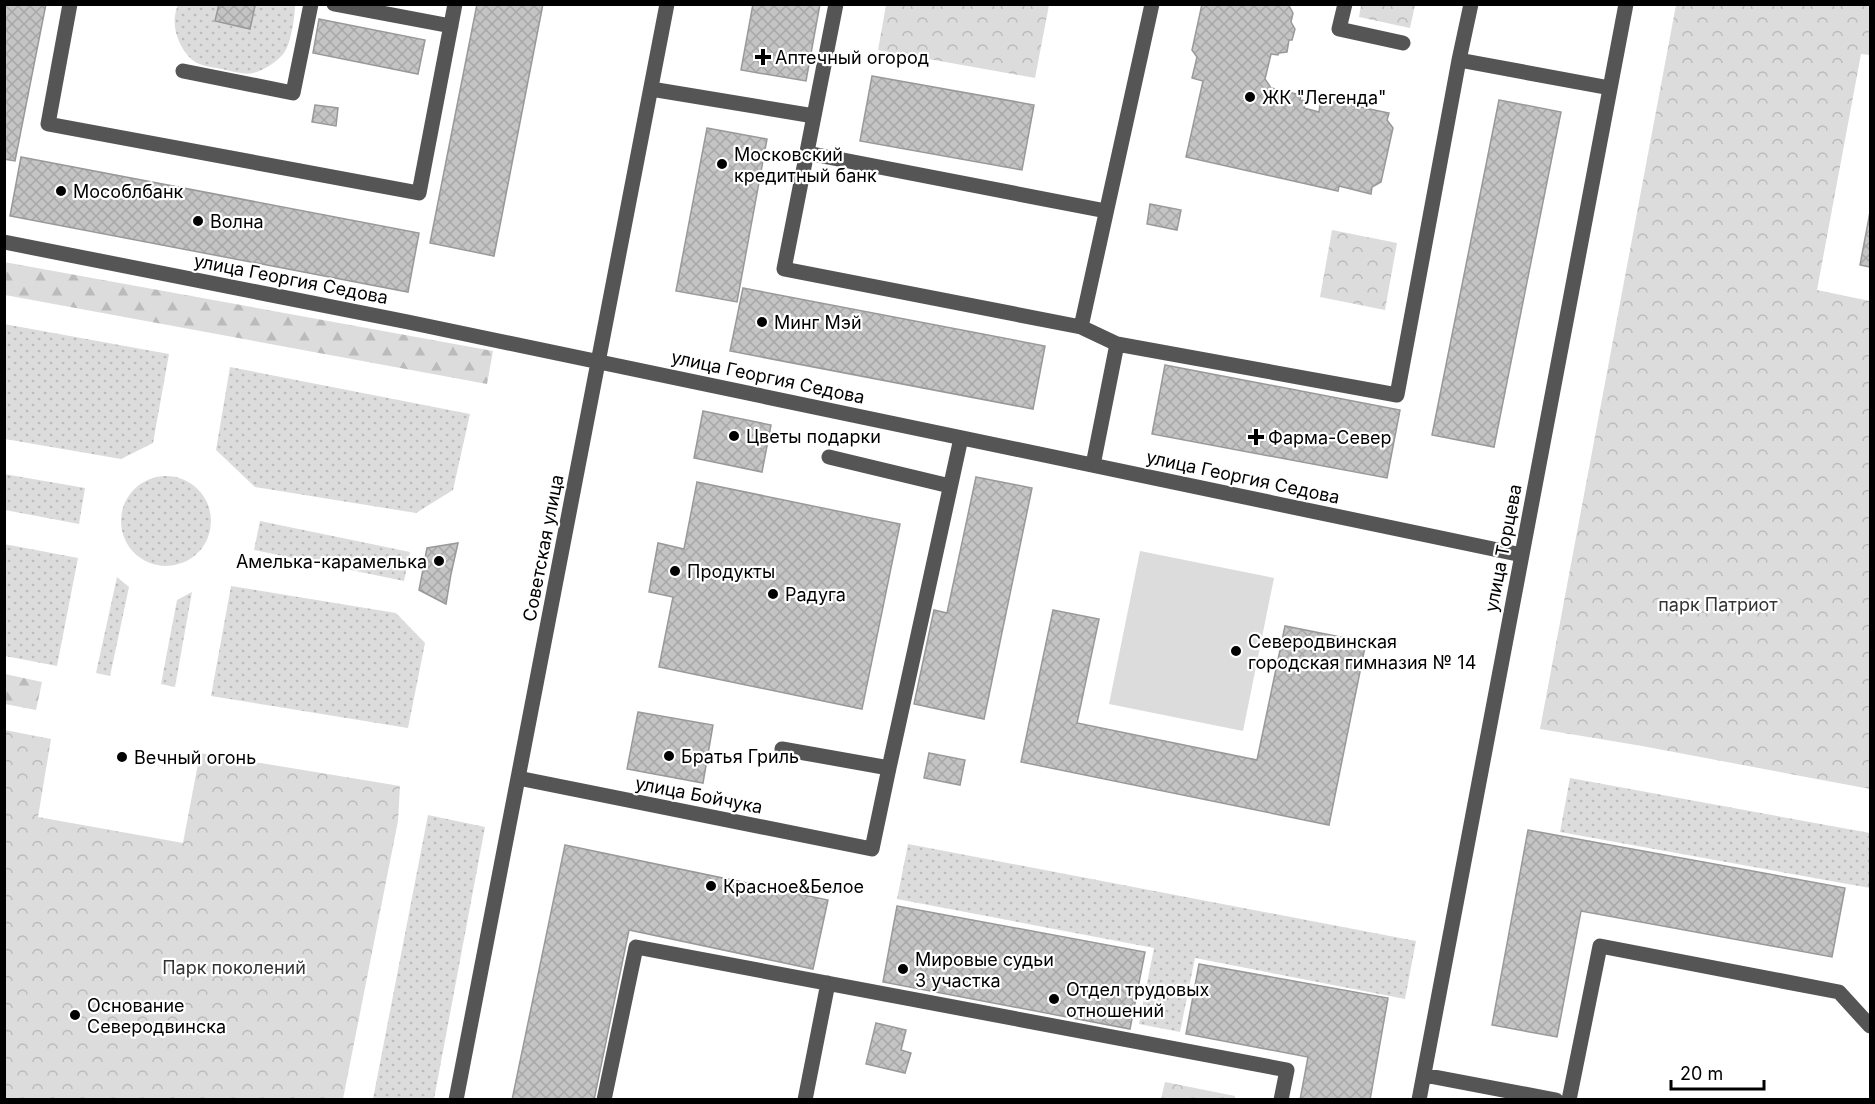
<svg xmlns="http://www.w3.org/2000/svg" width="1875" height="1104" viewBox="0 0 1875 1104" font-family="Inter,sans-serif">
<style>
.grass{fill:url(#grass-dots)}
.forest{fill:url(#forest-firs)}
.park{fill:url(#park-crowns)}
.garden{fill:#dcdcdc}
.building{fill:url(#building-cross-hatch);stroke:#999;stroke-width:1.5}
.lines{fill:none;stroke-linecap:round;stroke-linejoin:round}
.minor{stroke:#555;stroke-width:15}
.poi-dot{fill:#000;stroke:#fff;stroke-width:2}
.labels{text-anchor:middle;dominant-baseline:central;stroke-width:4.5;stroke-linejoin:round;paint-order:stroke}
.poi-label{font-size:18px;fill:#000;stroke:#fff;text-anchor:start}
.street-label{font-size:18px;fill:#000;stroke:#fff}
.park-label{font-size:18px;fill:#333;stroke:#fff}
</style>
<defs>
<pattern id="grass-dots" width="8" height="8" patternUnits="userSpaceOnUse" patternTransform="scale(1.5)"><rect width="8" height="8" fill="#dcdcdc"/><path d="M2 2h.1M6 6h.1" fill="none" stroke="#bbb" stroke-width="1.8" stroke-linecap="round"/></pattern>
<pattern id="forest-firs" width="22" height="20" patternUnits="userSpaceOnUse" patternTransform="scale(1.5)"><rect width="22" height="20" fill="#dcdcdc"/><path d="M5 1l3.5 6h-7zM16 11l3.5 6h-7z" fill="#bbb"/></pattern>
<pattern id="park-crowns" width="20" height="18" patternUnits="userSpaceOnUse" patternTransform="scale(1.5)"><rect width="20" height="18" fill="#dcdcdc"/><path d="M2 6a3 3 0 1 1 6 0M12 15a3 3 0 1 1 6 0" fill="none" stroke="#bbb"/></pattern>
<pattern id="building-cross-hatch" width="8" height="8" patternUnits="userSpaceOnUse" patternTransform="scale(1.5)"><rect width="8" height="8" fill="#c4c4c4"/><path d="M0 0l8 8M0 8l8-8" fill="none" stroke="#a7a7a7"/></pattern>
</defs>
<rect width="100%" height="100%" fill="#fff"/>
<path class="grass" d="M178,5H295C295,16 291,44 284,53C278,61 263,71 253,73C244,75 231,71 222,69C211,67 199,66 191,59C177,45 170,23 178,5Z
M4,324L169,354L153,443L121,459L5,439Z
M230,367L470,414L453,490L416,513L255,487L216,450Z
M4,474L85,488L79,524L5,510Z
M121 521a45 45 0 1 1 90 0a45 45 0 1 1-90 0Z
M260,521L410,552L404,581L254,550Z
M4,544L78,558L57,666L5,656Z
M117,577L129,587L110,676L96,673Z
M231,586L396,613L425,643L408,728L211,696Z
M192,592L175,687L161,684L177,600Z
M1570,778L1870,833V888L1560,832Z
M428,815L485,827L434,1099H373Z
M908,844L1416,941L1405,999L1195,958L1180,1032L1139,1024L1154,948L897,899Z"/>
<path class="forest" d="M4,262L493,351L487,384L5,295Z
M5,674L42,682L36,710L5,704Z"/>
<path class="park" d="M886,5H1049L1035,78L878,50Z
M1361,5H1415L1410,28L1359,17Z
M1676,5H1870V55L1861,54L1817,290L1870,301V789L1642,746L1540,729Z
M1332,230L1397,243L1385,310L1320,297Z
M5,730L51,739L38,817L183,843L200,753L400,786L398,821L343,1099H5Z
M1165,1082L1235,1096V1099H1161Z"/>
<path class="garden" d="M1140,551L1274,578L1243,731L1109,704Z"/>
<path class="building" d="M4,4H46L15,161L4,159Z
M219,4H247L255,6L250,29L215,21Z
M477,4H543L494,256L430,243Z
M753,4H820L806,81L741,70Z
M1202,4H1288L1293,13L1291,22L1295,29L1292,40H1289L1287,52L1279,53L1278,55L1271,54L1265,79L1271,88L1301,95L1300,100L1306,101L1304,108L1319,112L1320,104L1325,106L1326,100L1389,113L1387,120L1393,128L1381,182L1372,187L1371,194L1339,186L1338,191L1186,157L1203,81L1192,78L1197,57L1192,50Z
M319,19L425,40L418,74L313,53Z
M872,76L1034,105L1022,170L860,141Z
M1499,100L1561,112L1494,447L1432,435Z
M315,105L338,108L336,126L312,122Z
M707,128L767,139L737,302L676,291Z
M21,157L419,233L408,292L10,216Z
M1150,204L1181,210L1177,230L1147,224Z
M1870,212V267L1860,265Z
M743,288L1045,346L1033,409L730,351Z
M1165,365L1400,410L1387,478L1152,434Z
M703,411L771,425L762,472L694,458Z
M976,477L1032,488L984,719L914,704L934,610L947,613Z
M697,482L900,524L862,709L659,667L673,597L649,592L658,543L684,549Z
M458,543L451,574L446,604L419,590L427,548Z
M1053,610L1099,619L1077,723L1257,760L1285,626L1366,642L1329,825L1021,762Z
M638,712L713,725L703,783L627,769Z
M929,753L965,760L960,785L924,778Z
M1528,830L1845,888L1832,957L1581,911L1557,1037L1492,1025Z
M565,845L828,900L813,969L629,930L594,1100H512Z
M897,906L1145,952L1130,1029L883,982Z
M1199,964L1388,998L1370,1100H1300L1308,1057L1186,1034Z
M876,1023L906,1030L901,1050L911,1053L905,1073L866,1064Z"/>
<g class="lines">
<path class="minor" d="M70,4L48,124L419,193L455,4
M334,4L451,26
M836,4L784,269L1081,327L1117,344L1397,395L1459,60
M1345,4L1339,29L1403,43
M1471,4L1459,60L1610,88
M183,71L293,93L311,4
M651,89L814,116
M807,153L1106,211
M4,242L408,322L1522,555
M1081,327L1152,4
M829,457L950,486
M1093,465L1117,344
M782,749L889,768L961,438
M518,778L872,849L889,768
M1424,1075L1556,1100
M456,1100L667,4
M604,1100L636,947L1287,1070L1281,1100
M805,1100L828,983
M1419,1100L1626,4
M1569,1100L1600,946L1839,992L1870,1026"/>
</g>
<g class="poi-dot">
<path d="M760 48h6v6h6v6h-6v6h-6v-6h-6v-6h6z"/>
<circle cx="1250" cy="97" r="6"/>
<circle cx="722" cy="164" r="6"/>
<circle cx="61" cy="191" r="6"/>
<circle cx="198" cy="221" r="6"/>
<circle cx="762" cy="322" r="6"/>
<circle cx="734" cy="436" r="6"/>
<path d="M1253 428h6v6h6v6h-6v6h-6v-6h-6v-6h6z"/>
<circle cx="439" cy="561" r="6"/>
<circle cx="675" cy="571" r="6"/>
<circle cx="773" cy="594" r="6"/>
<circle cx="1236" cy="651" r="6"/>
<circle cx="669" cy="756" r="6"/>
<circle cx="122" cy="757" r="6"/>
<circle cx="711" cy="886" r="6"/>
<circle cx="903" cy="969" r="6"/>
<circle cx="1054" cy="999" r="6"/>
<circle cx="75" cy="1015" r="6"/>
</g>
<g class="labels">
<g class="poi-label">
<text x="775" y="57">Аптечный огород</text>
<text x="1262" y="97">ЖК "Легенда"</text>
<text x="734" y="154">Московский<tspan x="734" dy="21">кредитный банк</tspan></text>
<text x="73" y="191">Мособлбанк</text>
<text x="210" y="221">Волна</text>
<text x="774" y="322">Минг Мэй</text>
<text x="746" y="436">Цветы подарки</text>
<text x="1268" y="437">Фарма-Север</text>
<text x="427" y="561" text-anchor="end">Амелька-карамелька</text>
<text x="687" y="571">Продукты</text>
<text x="785" y="594">Радуга</text>
<text x="1248" y="641">Северодвинская<tspan x="1248" dy="21">городская гимназия № 14</tspan></text>
<text x="681" y="756">Братья Гриль</text>
<text x="134" y="757">Вечный огонь</text>
<text x="723" y="886">Красное&amp;Белое</text>
<text x="915" y="959">Мировые судьи<tspan x="915" dy="21">3 участка</tspan></text>
<text x="1066" y="989">Отдел трудовых<tspan x="1066" dy="21">отношений</tspan></text>
<text x="87" y="1005">Основание<tspan x="87" dy="21">Северодвинска</tspan></text>
</g>
<g class="street-label">
<text transform="translate(291 279) rotate(11)">улица Георгия Седова</text>
<text transform="translate(768 377) rotate(12)">улица Георгия Седова</text>
<text transform="translate(1243 477) rotate(12)">улица Георгия Седова</text>
<text transform="translate(543 548) rotate(-79)">Советская улица</text>
<text transform="translate(1503 548) rotate(-79)">улица Торцева</text>
<text transform="translate(699 795) rotate(11)">улица Бойчука</text>
</g>
<g class="park-label">
<text x="1718" y="604">парк Патриот</text>
<text x="234" y="967">Парк поколений</text>
</g>
</g>
<rect width="1875" height="1104" fill="none" stroke="#000000" stroke-width="12"/>
<path d="M1671 1080v9h93v-9" fill="none" stroke="#000000" stroke-width="3"/>
<text x="1680" y="1080" font-size="18" fill="#000000" stroke="#ffffff" stroke-width="4.5" paint-order="stroke">20 m</text>
</svg>
